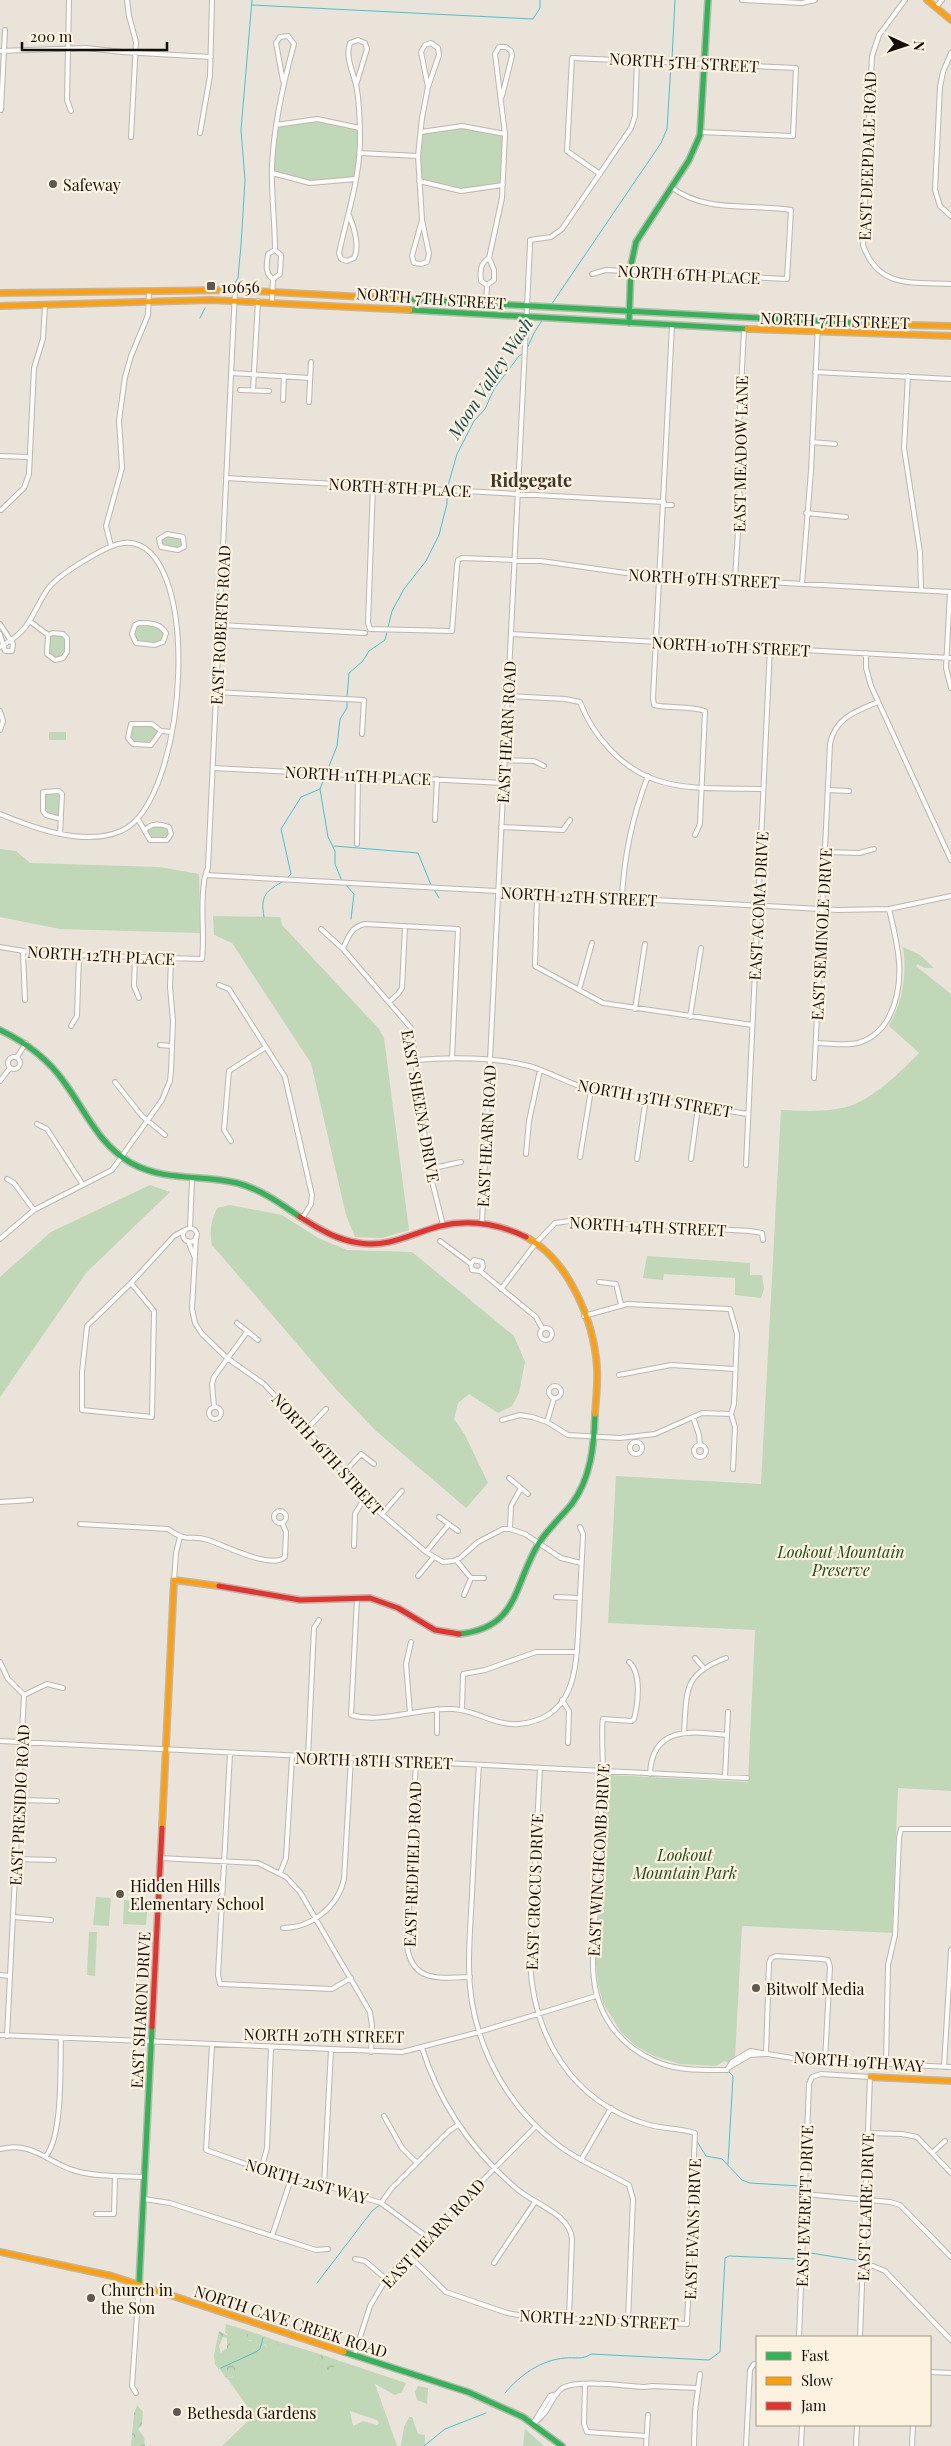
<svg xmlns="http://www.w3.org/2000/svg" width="951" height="2446" viewBox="0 0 951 2446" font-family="'Playfair Display',serif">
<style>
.green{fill:#c0d8b7;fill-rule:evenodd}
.forest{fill:url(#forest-crowns)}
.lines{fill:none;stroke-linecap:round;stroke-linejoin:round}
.stream{stroke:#47c2d1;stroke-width:1}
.street-casing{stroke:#bbb7af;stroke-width:6}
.fast-casing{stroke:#bbb7af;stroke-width:8}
.slow-casing{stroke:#bbb7af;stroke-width:8}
.jam-casing{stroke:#bbb7af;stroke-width:8}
.street{stroke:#fcfbf9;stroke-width:4}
.fast{stroke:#30b455;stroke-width:5}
.slow{stroke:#ff9f0a;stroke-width:5}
.jam{stroke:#e5322d;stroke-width:5}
.poi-dot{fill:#5d5951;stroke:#fdf2df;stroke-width:2}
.labels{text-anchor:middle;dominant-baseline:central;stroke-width:4.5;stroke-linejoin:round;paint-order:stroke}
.street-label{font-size:16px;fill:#120e08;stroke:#fdf2df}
.poi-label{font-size:16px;fill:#120e08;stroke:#fdf2df;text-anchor:start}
.park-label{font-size:16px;font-style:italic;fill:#1a4b1c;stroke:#fdf2df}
.water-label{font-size:18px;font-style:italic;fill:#134f5a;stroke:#fdf2df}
.neighbourhood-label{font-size:18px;font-weight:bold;fill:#3f3628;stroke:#fdf2df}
</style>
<defs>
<pattern id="forest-crowns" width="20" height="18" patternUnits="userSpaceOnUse" patternTransform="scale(1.25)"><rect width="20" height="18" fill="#c0d8b7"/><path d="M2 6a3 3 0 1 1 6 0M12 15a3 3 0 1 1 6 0" fill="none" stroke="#a4b89c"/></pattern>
</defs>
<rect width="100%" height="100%" fill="#e9e3d9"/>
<path class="green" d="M307,119L360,128L356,179L316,183L272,173L276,125Z
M455,126L505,134L503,185L468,191L419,181L421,132Z
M163,535L183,537L184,547L164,550L161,547L160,537Z
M150,623L164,630L163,642L141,645L133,638L135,625Z
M53,633L65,636V657L55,660L49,657L48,638Z
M131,724H152L161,731L151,745L133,744L128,732Z
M49,732H66V740H49Z
M45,791L62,794L61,819L46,815L43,811Z
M163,825L171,830L167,840L147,838L146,828Z
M0,849L16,851L30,863L159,867L199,874L200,933L60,929L0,917Z
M213,916L280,917L282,925L379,1029L384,1038L409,1230L382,1238L355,1237L346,1215L311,1063L232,943L214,935Z
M903,947L920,955L934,968H924L918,964L916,966L951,994V1791L898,1788L892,1933L742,1926L735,2058L729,2063L724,2061L716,2066L680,2064L654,2056L636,2046L621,2032L603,2003L598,1983L596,1963L606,1778L609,1775L748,1782L755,1630L608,1623L616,1476L761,1484L781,1110C804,1111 832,1113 855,1104C880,1093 900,1072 919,1053L889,1026C903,1000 907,976 903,947Z
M150,1185L170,1192L86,1273L0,1397V1277L51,1232Z
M230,1205L282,1215L318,1238L347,1250L412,1252L514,1336L525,1362L519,1393L512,1406L498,1413L469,1394L458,1403L454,1419L465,1435L488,1483L466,1508L376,1431L335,1388L212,1245C209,1231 211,1221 217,1208Z
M647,1256L750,1263V1275H762L764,1289L761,1298L735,1295V1278L664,1274L663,1280L643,1278Z
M96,1897L111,1898L109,1926L93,1925Z
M124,1900L148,1901L146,1925L123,1924Z
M89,1932H97L95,1976L87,1975Z
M226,2324L249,2331L245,2335L249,2341C257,2341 263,2341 267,2348L277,2347L280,2342L323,2355L317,2356L314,2366L338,2365L340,2361L406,2383L402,2392L395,2395L375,2384L397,2446H222L249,2420L252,2413L227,2378L234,2377L219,2368V2370L215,2364L214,2355L221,2354L222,2351L230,2347L227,2334L225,2333ZM350,2411L377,2420L379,2423L377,2425L363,2421L353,2426Z
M418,2386L428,2388L427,2404L417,2400L415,2392Z
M409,2417H412L418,2434L425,2435V2446H401L404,2427Z
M525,2429L544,2446H523Z"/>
<path class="forest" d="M219,2331L230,2337V2347L227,2350V2338L223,2337L219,2346L221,2354L214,2355Z
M249,2331L280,2342L277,2347L269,2350L265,2344L246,2339L245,2335Z
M323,2355L340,2361L338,2365L328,2370L314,2366L317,2356Z
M233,2365L237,2372L236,2376L226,2378L219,2368Z
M294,2403L302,2410L317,2416L318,2419C308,2422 295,2413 294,2403Z
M137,2405L143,2412L142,2425L138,2429L144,2437L145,2446H131L134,2414Z"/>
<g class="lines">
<path class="stream" d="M252,5L533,19L540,8V0
M672,60L675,0
M235,283L238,278L241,245L245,180L241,130L252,0
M551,305L661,143L667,129L671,64
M200,318L205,308
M526,351L534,333L543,319
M347,697L349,673L362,662L369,651L385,640L392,611L404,589L426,561L439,535L447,504V489L457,454L474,421L485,409L494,389L519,356L524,353
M320,789L328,837L335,851V864L342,881
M334,846L418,853L431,885
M287,878L291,874L281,829L301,797L320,789L337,746L340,719L347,708V701
M345,884L354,894L351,919
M433,888L439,898
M264,917C260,895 266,891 284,881
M727,2070L733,2076L728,2164
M696,2140L706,2156L722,2159L742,2180L750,2183L799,2186L804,2190
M804,2252L861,2261
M317,2283L372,2211L381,2204
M221,2368L256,2352L260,2349L263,2338
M505,2393C520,2375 541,2360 565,2358C574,2357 583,2360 591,2354L709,2360L720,2352L725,2258L729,2256L797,2259L800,2253
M424,2446L445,2429L486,2413"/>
<g class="street-casing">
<path id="street" d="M69,0L67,100L71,111
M127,0L129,16L136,42L131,137
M742,0L802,3L815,0
M905,0L879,35L872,56L863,245C878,289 913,282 951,284
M936,7L942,0
M0,51L86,48L122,52L211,57
M951,53L943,72L940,87L935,190L940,206L951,216
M1,110L5,30
M276,125L317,119L360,128
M421,132L462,126L505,134
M200,133L210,76L212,0
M359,153L418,156
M272,173L310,183L356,179
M600,174L567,151L572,58L796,68L793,136L700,132
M419,181L461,191L503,185
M349,215C354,227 360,247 354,258L347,261L341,259L339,253C347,216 359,181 360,143C360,124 360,103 356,85C353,72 345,57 350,43L358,40L365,43L367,49L356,85
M422,220L412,256L414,263L421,264L427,262L429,254L422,220L418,156L422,118L428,87L439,55L438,48L431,43L425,45L421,52L428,87
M275,250C275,222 271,193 272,165C274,123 283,84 294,44L288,36L280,37L276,43L283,81
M592,274L606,270L787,279L791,210C749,203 707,214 671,187
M273,279L280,274L281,255L275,250
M487,285L494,280V270L489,258L502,198L505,134L495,54L499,47H506L511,51L512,56L502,96
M487,285L481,281C480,271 480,263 489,258
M272,302L273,279C264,273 267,263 268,254L275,250
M486,304L487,285
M672,325L653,698L654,705C670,709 689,705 705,711L700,824L695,835
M815,372L951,379
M231,373L310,378
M908,376L904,448L920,552L921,590
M240,390L269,391
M253,390L258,301
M283,400L284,376
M309,402L311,362
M812,442L835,444
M0,456L29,457
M226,478L664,502
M373,485L368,623L370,629L452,631L457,566L458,560L462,558L541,561L640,575L951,592
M663,505H672
M1,510L24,488L29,474L34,368L43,339L45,305
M806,513L846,517
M167,534L183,537L184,547L178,550L161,547L159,539Z
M111,546L106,526L122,468L119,420L125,377L131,356L148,315L149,291
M735,579L740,500L737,468L744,329
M802,584L811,471L818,323
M950,592L946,668L951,688
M31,622L48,635
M139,623C150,623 160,623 166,633L163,642L155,645L136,643L132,634L135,625Z
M0,624L13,644L12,651H5L0,634
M220,625L365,633
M53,633L63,634L67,638V652L63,658L55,660L47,654L48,635Z
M511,634L951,658
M0,647C32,629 29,618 47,590C56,576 106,545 123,543C204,534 190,801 121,831C84,847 34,828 0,814
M866,653V668L871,686L951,860
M216,692L364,700L362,734
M507,696L565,699L580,702C593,736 621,768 656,780C687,791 730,788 763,789
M0,711L3,721L0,730
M161,731L151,745L133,744L128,738L131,724H152L161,731L172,732
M504,760L534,761L544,766
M213,768L503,783
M828,790L849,791
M138,819L150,840H167L171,834L169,827C161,824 151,823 145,830
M435,820L437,779
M501,827L563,830L570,820
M60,834L62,794L59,791L43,792V811L46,815L61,819
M357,844L358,776
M825,852L859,853L874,849
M206,875L838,910L889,909L951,896
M537,894L535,966L603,1003L752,1025
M622,898C624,855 632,817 648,776
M321,929L343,949L411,1028L429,1169L443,1225
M0,947L41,954L202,959C205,933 200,908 204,883C204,877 207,872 208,867L235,290
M343,949C348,937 351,927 365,924L458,929L452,1058
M23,953L25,1000
M135,957L134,986L139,998
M219,985L229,989L285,1077L312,1195L311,1204L302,1219
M579,990L592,943
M389,1002L398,994L402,988L405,926
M635,1009L645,944
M690,1017L701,948
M71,1026L77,1016L79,955
M816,1043C829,1043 845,1046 858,1043C872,1039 882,1030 889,1017C907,981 898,946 889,909
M160,1045L172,1046
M8 1063a6 6 0 1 1 12 0a6 6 0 1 1-12 0Z
M17,1057L26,1043
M416,1060C450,1057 495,1057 529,1066C550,1072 569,1084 591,1090L748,1114
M814,1078L830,744C835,718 856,711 878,702
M0,1081L10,1068
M115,1082L142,1116L165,1135
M37,1124L47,1129L83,1185
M231,1141L224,1130L229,1071L266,1047
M526,1154L529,1121L540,1070
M580,1157L591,1090
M637,1159L646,1098
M691,1159L698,1107
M746,1165L770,647
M429,1169L461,1162
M7,1179L14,1183L34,1210
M482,1223L530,245V240L551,237L562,229L631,128L635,116L637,60
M190,1228L192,1180
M183 1235a7 7 0 1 1 14 0a7 7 0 1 1-14 0Z
M196,1237L192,1309L195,1323L202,1334L227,1358L264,1384L325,1449L343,1474L364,1499L426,1552L443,1562L453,1561L460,1558L478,1542L503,1529H510L525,1534L561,1558L581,1563
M0,1239L34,1210L112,1170L162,1100L170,1081L171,1071L173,1021L170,987L171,959
M188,1241L194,1256
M440,1241L471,1264
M480,1271L483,1267L482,1262L474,1260L471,1264L472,1270L480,1271L536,1317L542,1328
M599,1282L616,1284L621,1304
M131,1283L154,1311L152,1417L82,1410V1372L87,1326L131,1283L174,1236L185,1230
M501,1289L536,1243L555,1223L570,1221L750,1231L762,1233L763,1240
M584,1316L627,1304L730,1309L737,1334L734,1404L731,1414
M237,1323L258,1340
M540 1334a6 6 0 1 1 12 0a6 6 0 1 1-12 0Z
M619,1375L671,1365L735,1369
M549 1392a6 6 0 1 1 12 0a6 6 0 1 1-12 0Z
M209 1413a6 6 0 1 1 12 0a6 6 0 1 1-12 0Z
M214,1407L212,1384L214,1377L247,1332
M731,1414L735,1427L733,1469
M693,1417L699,1435L700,1445
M502,1420L520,1415L532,1417L547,1422L568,1435L620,1438L655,1434L702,1413L731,1414
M547,1422L554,1398
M306,1430L326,1409
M630 1448a6 6 0 1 1 12 0a6 6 0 1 1-12 0Z
M694 1451a6 6 0 1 1 12 0a6 6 0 1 1-12 0Z
M343,1474L361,1454L374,1464
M509,1478L528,1494
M0,1502L31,1500
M274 1517a6 6 0 1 1 12 0a6 6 0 1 1-12 0Z
M382,1514L402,1491
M439,1517L458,1531
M80,1524L168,1529C189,1544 190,1534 208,1540C224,1545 271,1570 285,1557L286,1532L282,1523
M510,1529L511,1506L521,1488
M354,1546L355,1514L364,1499
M426,1552L449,1524
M456,1560L471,1578H484
M418,1576L433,1558
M174,1580L176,1553L180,1537
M464,1595L471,1578
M556,1597L580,1598
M357,1598L351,1715C384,1724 419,1707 453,1709C476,1710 495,1726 519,1724C579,1718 576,1663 579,1617C580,1590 582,1562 583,1534L580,1527
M695,1658L703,1667
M0,1662L8,1679L24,1695
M629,1662C642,1673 638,1704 634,1719L632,1721L603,1719C601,1724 603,1761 603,1771L593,1960C592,2005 612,2042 655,2061C676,2071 703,2070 727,2070
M24,1695L47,1684L63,1688
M562,1700L569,1711L568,1743
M462,1710L463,1674L485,1670L536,1652H577
M410,1713L406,1664L411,1642
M684,1732C687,1690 683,1674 726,1658
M437,1733V1709
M0,1741L747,1778
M230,1753L218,1975L220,1984L332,1989L351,1978
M308,1757L314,1628L319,1620
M416,1761L407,1946C412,1983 440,1978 470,1977
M479,1765C476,1808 474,1851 472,1894C471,1916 469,1939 469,1962C468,2031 499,2098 553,2141C576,2160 603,2170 629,2185L633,2199L628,2321
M650,1774C652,1726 691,1731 727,1735
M725,1777L728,1712
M19,1800L57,1801
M160,1858L258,1863L286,1877L300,1892L370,2012L372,2026L371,2052
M16,1859L54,1860
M280,1873L286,1858L292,1757
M13,1917L51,1920
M283,1928C311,1928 338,1907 344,1879L351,1758
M0,1975L10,1976
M0,2035L402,2052L479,2032L596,1996
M7,2036L24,1695
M212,2045L206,2150L288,2179L324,2185L381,2203L427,2237
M422,2048C440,2105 472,2151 517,2189C534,2204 570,2214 572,2239L569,2318
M766,2054L769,1963L771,1958L776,1956L822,1959L828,1960L830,1967L825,2061
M886,2063L888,1965L895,1935L899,1838L901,1829H951
M944,2067L951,1950
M728,2068L750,2055L765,2054
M727,2070L732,2062L750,2051L804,2060L951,2067
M384,2116L402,2148L417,2163
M867,2133L902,2134L917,2137L951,2173
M0,2149C34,2141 47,2163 76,2171C98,2177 122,2176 145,2177
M932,2153L945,2141
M46,2156C63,2135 60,2067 61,2039
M581,2160L611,2108
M261,2170L267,2148L271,2048
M324,2185L331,2050
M804,2194L890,2202L900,2205L951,2257
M144,2199L170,2203L316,2250L328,2249
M381,2203L391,2189L449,2131L458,2125
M96,2214H114L115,2176
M272,2236L291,2179
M409,2256L446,2292L507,2313L530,2317L687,2324L695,2133C680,2128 662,2129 646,2124C571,2101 533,2036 530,1960L540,1769
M355,2259L365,2261L386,2279
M494,2263L535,2202
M862,2265L873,2266L885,2271L951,2340
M799,2337L809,2084L812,2077L821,2074L870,2077L860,2337
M354,2356L370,2306L386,2279L536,2126
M930,2372L951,2373
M585,2385L584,2424L587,2432L646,2436
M136,2393L132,2386L139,2285
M534,2422L550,2396L557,2394
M533,2424C550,2412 549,2401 560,2390C571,2378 627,2386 645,2387L652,2386L696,2388
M646,2446L648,2415
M694,2446L695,2411L700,2374
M746,2446L750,2370L754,2364H757
M801,2446L802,2425
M856,2446L857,2425
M912,2446L913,2425"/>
</g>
<g class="fast-casing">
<path id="fast" d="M402,299L870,324
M410,310L747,329
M629,323L631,265L636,242L689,160L700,135L708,0
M0,1030C25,1042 48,1059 64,1082C85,1110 98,1144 131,1163C165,1182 201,1174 237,1183C261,1189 281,1204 300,1217
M459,1634C520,1628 513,1584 539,1543C548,1529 560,1518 571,1505C591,1479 594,1446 595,1414
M139,2285L152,2027
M344,2352L468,2392L523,2417L562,2446"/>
</g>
<g class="slow-casing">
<path id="slow" d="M927,0L951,20
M0,293L235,290L402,299
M0,306L211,300L410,310
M870,324L951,326
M747,329L951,336
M526,1237C569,1260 594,1321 597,1368C598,1383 596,1398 595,1414
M162,1828L174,1580L219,1586
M870,2077L951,2081
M0,2252L112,2276L344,2352"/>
</g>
<g class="jam-casing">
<path id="jam" d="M300,1217C319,1229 337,1240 359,1243C389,1248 413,1233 440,1226C470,1219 499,1224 526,1237
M219,1586L300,1600L370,1598L398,1608L435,1630L459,1634
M152,2027L162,1828"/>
</g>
<use href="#street" class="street"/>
<use href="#fast" class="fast"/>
<use href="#slow" class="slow"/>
<use href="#jam" class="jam"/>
</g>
<g class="poi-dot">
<circle cx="53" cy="184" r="5"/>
<rect x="206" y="281" width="10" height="10" rx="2.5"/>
<circle cx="120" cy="1894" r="5"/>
<circle cx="756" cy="1988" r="5"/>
<circle cx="91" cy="2298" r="5"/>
<circle cx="177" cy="2412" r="5"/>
</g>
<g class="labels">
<g class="street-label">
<text transform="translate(684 62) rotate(3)">NORTH 5TH STREET</text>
<text transform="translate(867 156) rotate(-88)">EAST DEEPDALE ROAD</text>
<text transform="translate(689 274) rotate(3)">NORTH 6TH PLACE</text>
<text transform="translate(431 298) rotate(4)">NORTH 7TH STREET</text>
<text transform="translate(835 320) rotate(2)">NORTH 7TH STREET</text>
<text transform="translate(740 454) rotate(-89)">EAST MEADOW LANE</text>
<text transform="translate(400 487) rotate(3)">NORTH 8TH PLACE</text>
<text transform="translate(704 578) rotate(3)">NORTH 9TH STREET</text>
<text transform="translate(220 625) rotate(-87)">EAST ROBERTS ROAD</text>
<text transform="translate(731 646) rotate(3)">NORTH 10TH STREET</text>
<text transform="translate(506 732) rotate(-87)">EAST HEARN ROAD</text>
<text transform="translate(358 775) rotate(3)">NORTH 11TH PLACE</text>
<text transform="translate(579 896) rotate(3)">NORTH 12TH STREET</text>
<text transform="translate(758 906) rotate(-87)">EAST ACOMA DRIVE</text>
<text transform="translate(821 934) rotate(-87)">EAST SEMINOLE DRIVE</text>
<text transform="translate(101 955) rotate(3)">NORTH 12TH PLACE</text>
<text transform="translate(655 1098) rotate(10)">NORTH 13TH STREET</text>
<text transform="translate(421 1106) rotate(80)">EAST SHEENA DRIVE</text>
<text transform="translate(486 1136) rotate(-87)">EAST HEARN ROAD</text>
<text transform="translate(648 1226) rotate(3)">NORTH 14TH STREET</text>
<text transform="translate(328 1454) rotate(48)">NORTH 16TH STREET</text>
<text transform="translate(374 1760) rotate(2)">NORTH 18TH STREET</text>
<text transform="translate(19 1805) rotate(-87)">EAST PRESIDIO ROAD</text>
<text transform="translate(598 1860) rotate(-87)">EAST WINCHCOMB DRIVE</text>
<text transform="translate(412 1864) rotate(-88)">EAST REDFIELD ROAD</text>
<text transform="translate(534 1892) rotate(-88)">EAST CROCUS DRIVE</text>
<text transform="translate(140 2010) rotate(-87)">EAST SHARON DRIVE</text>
<text transform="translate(324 2035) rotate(1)">NORTH 20TH STREET</text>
<text transform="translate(859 2061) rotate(4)">NORTH 19TH WAY</text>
<text transform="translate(307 2181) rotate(16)">NORTH 21ST WAY</text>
<text transform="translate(804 2206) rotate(-88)">EAST EVERETT DRIVE</text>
<text transform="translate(865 2207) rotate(-88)">EAST CLAIRE DRIVE</text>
<text transform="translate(692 2229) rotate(-88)">EAST EVANS DRIVE</text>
<text transform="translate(433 2233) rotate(-47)">EAST HEARN ROAD</text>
<text transform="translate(599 2319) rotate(3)">NORTH 22ND STREET</text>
<text transform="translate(291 2321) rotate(18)">NORTH CAVE CREEK ROAD</text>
</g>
<g class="poi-label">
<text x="63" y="184">Safeway</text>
<text x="221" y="286">10656</text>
<text x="130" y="1885">Hidden Hills<tspan x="130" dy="18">Elementary School</tspan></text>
<text x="766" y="1988">Bitwolf Media</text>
<text x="101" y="2289">Church in<tspan x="101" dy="18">the Son</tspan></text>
<text x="187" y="2412">Bethesda Gardens</text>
</g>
<g class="park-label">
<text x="841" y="1551">Lookout Mountain<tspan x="841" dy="18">Preserve</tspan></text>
<text x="685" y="1854">Lookout<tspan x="685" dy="18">Mountain Park</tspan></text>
</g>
<g class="water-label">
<text transform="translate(490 378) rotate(-57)">Moon Valley Wash</text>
</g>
<g class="neighbourhood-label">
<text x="531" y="480">Ridgegate</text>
</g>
</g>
<rect x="756" y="2336" width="175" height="90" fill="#fdf2df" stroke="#9f9789"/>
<rect x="766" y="2352" width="25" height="8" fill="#30b455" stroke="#9f9789"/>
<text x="801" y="2361" font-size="15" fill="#120e08">Fast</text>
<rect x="766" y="2377" width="25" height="8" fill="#ff9f0a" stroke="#9f9789"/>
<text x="801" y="2386" font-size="15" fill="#120e08">Slow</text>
<rect x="766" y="2402" width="25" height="8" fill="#e5322d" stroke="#9f9789"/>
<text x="801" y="2411" font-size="15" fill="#120e08">Jam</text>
<g transform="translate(906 45) rotate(93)" stroke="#fdf2df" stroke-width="4" paint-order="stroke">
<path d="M0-4L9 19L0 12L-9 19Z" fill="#120e08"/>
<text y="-8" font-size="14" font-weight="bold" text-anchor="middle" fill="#120e08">N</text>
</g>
<path d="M22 42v8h145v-8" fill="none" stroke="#120e08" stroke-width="2.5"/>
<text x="30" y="42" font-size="15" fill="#120e08" stroke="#fdf2df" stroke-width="4" paint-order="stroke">200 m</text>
</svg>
